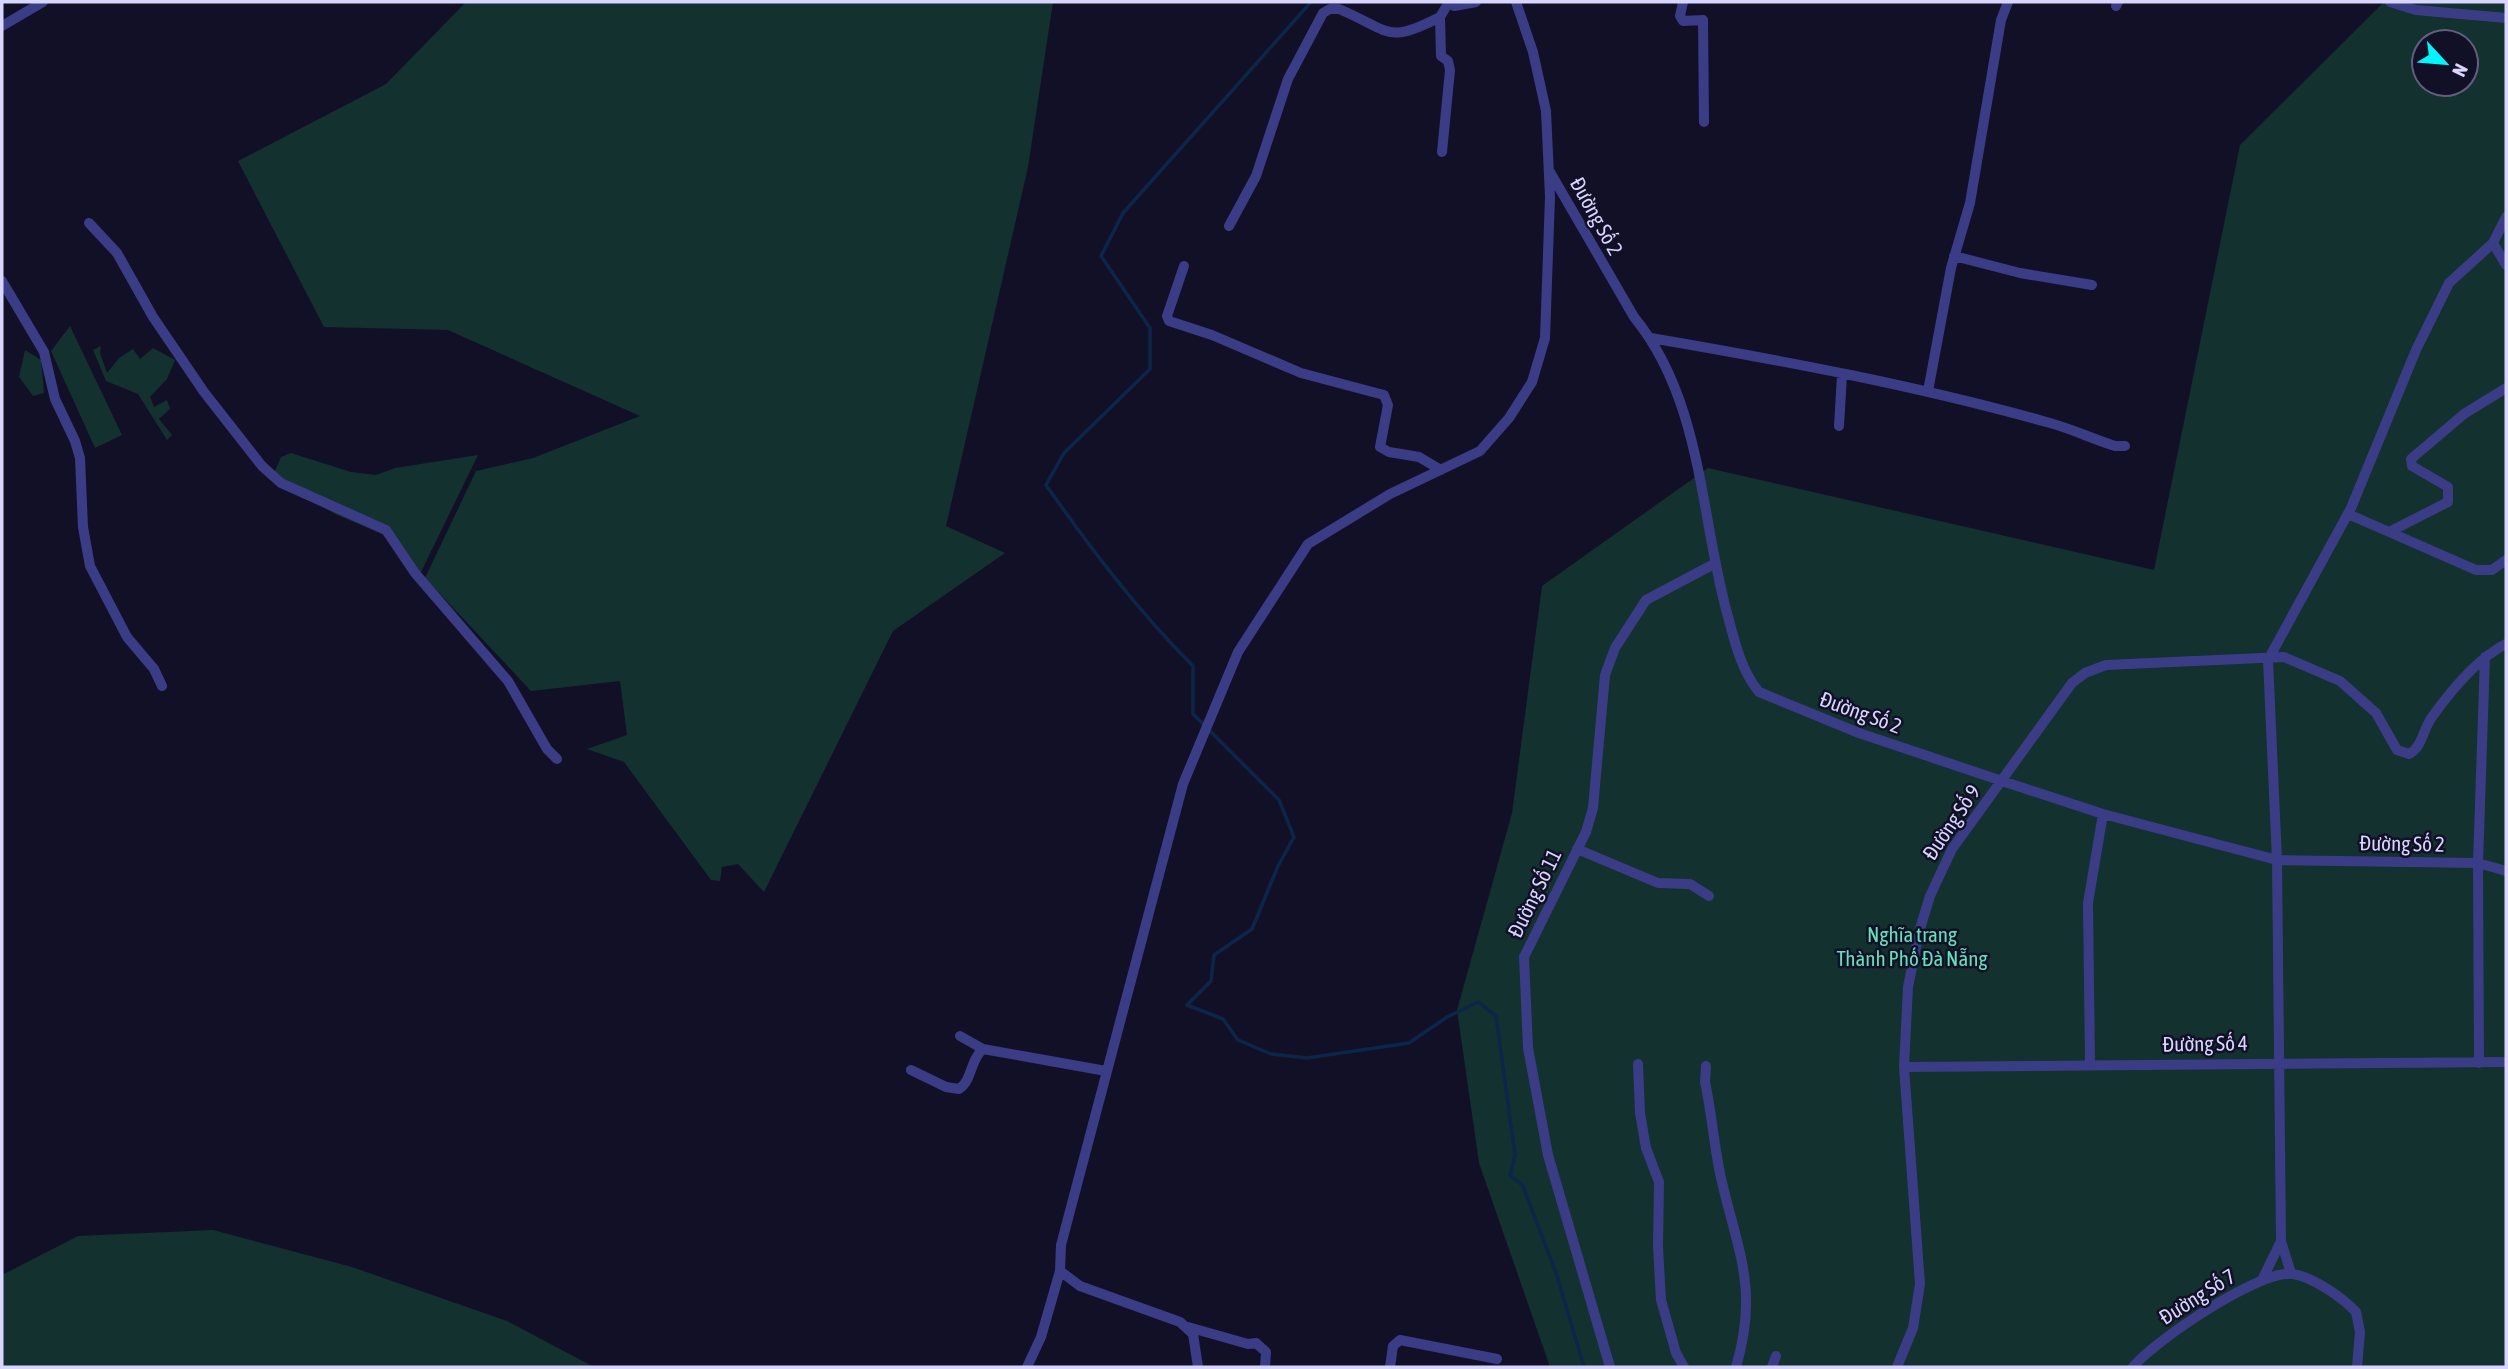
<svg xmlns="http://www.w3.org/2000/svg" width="2508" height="1369" viewBox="0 0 2508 1369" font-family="'Asap Condensed',sans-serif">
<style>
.green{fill:#13312e;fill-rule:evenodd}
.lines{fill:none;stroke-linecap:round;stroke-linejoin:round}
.stream{stroke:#0c264a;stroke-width:3.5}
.street{stroke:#3b3c86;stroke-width:10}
.labels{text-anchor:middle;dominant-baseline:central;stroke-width:5;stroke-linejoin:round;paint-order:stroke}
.street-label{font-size:21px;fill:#d8d6ff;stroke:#121027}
.park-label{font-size:21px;fill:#61e0b9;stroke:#121027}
</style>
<rect width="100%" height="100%" fill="#121027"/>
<path class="green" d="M466,2H1053L1028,167L946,526L1005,553L893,631L764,892L738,864L722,867L720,881L711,880L624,762L587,749L627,735L620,681L531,691L425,578L476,471L533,458L640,416L448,330L324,327L238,161L386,84Z
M2384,2H2506V1367H1550L1479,1163L1457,1010L1512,813L1542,586L1708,468L2154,570L2240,145ZM2424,42H2466V84H2424Z
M70,326L122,435L95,448L51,351Z
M101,346L100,353L107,373L119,358L133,349L140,359L153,348L175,360L167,379L150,397L154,407L167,400L170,409L159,419L172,435L167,440L138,394L106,381L93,350Z
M25,350L41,360L44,393L33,396L19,377Z
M291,453L351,472L376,475L395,468L478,455L420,574L396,540L335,514L272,478L281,457Z
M213,1230L352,1267L507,1321L594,1367H2V1275L78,1236Z"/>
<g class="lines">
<path class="stream" d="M1311,2L1123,213L1101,256L1150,328V369L1064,453L1046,485C1091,549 1138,611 1193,666V714L1279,800L1294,837L1278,866L1252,929L1214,955L1211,981L1187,1005L1223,1019L1238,1040L1271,1054L1307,1058L1409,1043L1447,1017L1478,1002L1496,1016L1515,1155L1510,1175L1523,1186L1557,1276L1584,1367"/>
<path class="street" d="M1683,2L1680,16L1683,21L1703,20L1704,122
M2390,2L2416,10L2506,18
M1454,6L1476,2
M2116,6L2118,2
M2,26L43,2
M1442,152L1450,70L1448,61L1441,56L1440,17L1449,2
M1550,172L1634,317C1702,400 1700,514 1727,613C1734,639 1741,671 1759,692L1859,733L2002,781L2103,814L2277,860L2478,863L2506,871
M89,223L117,253L153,317L204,392L262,466L281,483L386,530L415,573L508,681L547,749L557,759
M1229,226L1256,176L1288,79L1323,13L1330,9H1339C1391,31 1386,45 1440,17
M2493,243L2506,265
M1954,256L2020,273L2092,285
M1184,266L1167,316L1169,321L1212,335L1301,373L1384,395L1388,405L1380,447L1389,452L1419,457L1441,470
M2,281L44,352L55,399L75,441L80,458L83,527L90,566L127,637L154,669L162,686
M1651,338C1785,361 1919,386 2050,423C2072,429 2093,439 2115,446H2125
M1928,391L1951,268L1970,203L2001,20L2008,2
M1839,426L1842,375
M2348,514L2476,570H2492L2506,560
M2391,531L2448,502V487L2412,466L2411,459L2464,414L2506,388
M1577,849L1658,883L1690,884L1709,896
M960,1036L983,1049L1106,1071
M2479,1063L2478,863L2485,657
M1638,1064L1640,1113L1646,1148L1659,1182L1658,1247L1661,1300L1676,1353L1684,1367
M2090,1064L2088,903L2103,814
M1706,1066L1705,1082C1712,1114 1714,1147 1721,1178C1738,1252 1759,1289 1736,1367
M1904,1067L2506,1062
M911,1070L946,1087L959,1089C972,1081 970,1060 983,1049
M1060,1271L1080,1286L1180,1322L1193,1334L1198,1367
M2291,1273L2281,1241L2277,860L2268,660L2351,508L2416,350L2449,283L2493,243L2506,217
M2262,1280L2281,1241
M1188,1327L1248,1344L1256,1343L1266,1352L1265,1367
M1027,1367L1041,1337L1060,1271L1061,1245L1183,784L1238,652L1308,544L1390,494L1480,451L1509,418L1532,382L1545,338L1550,197L1546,111L1533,52L1516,2
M1390,1367L1393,1346L1400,1340L1497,1359
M1610,1367L1548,1155L1528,1048L1524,957L1586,832L1593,808L1605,675L1615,648L1646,600L1714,564
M1772,1367L1776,1356
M1897,1367L1913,1328L1920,1284L1904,1067L1908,987L1919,932L1930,896L1952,849L2072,683L2085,673L2106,665L2284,657L2340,681L2376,713L2397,750L2409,754C2422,748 2423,729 2432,717C2450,692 2478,658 2506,644
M2133,1367C2154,1341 2259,1270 2292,1274C2312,1276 2343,1298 2356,1312L2360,1332L2357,1367"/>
</g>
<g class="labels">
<g class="street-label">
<text transform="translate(1597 216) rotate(61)">Đường Số 2</text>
<text transform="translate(1861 712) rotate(20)">Đường Số 2</text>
<text transform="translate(1951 822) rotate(-56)">Đường Số 9</text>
<text transform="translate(2402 843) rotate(1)">Đường Số 2</text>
<text transform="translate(1534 893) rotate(-64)">Đường Số 11</text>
<text transform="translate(2205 1043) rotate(-1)">Đường Số 4</text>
<text transform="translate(2197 1296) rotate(-32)">Đường Số 7</text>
</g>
<g class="park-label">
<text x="1912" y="934">Nghĩa trang<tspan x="1912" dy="24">Thành Phố Đà Nẵng</tspan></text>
</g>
</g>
<rect width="2508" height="1369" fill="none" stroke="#d8d6ff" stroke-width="7"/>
<g transform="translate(2445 63) rotate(116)"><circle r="33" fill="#121027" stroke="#615f7d" stroke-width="2"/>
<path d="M0-5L12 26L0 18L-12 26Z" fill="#02f4ff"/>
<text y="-10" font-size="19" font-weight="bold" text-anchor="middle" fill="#d8d6ff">N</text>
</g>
</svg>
